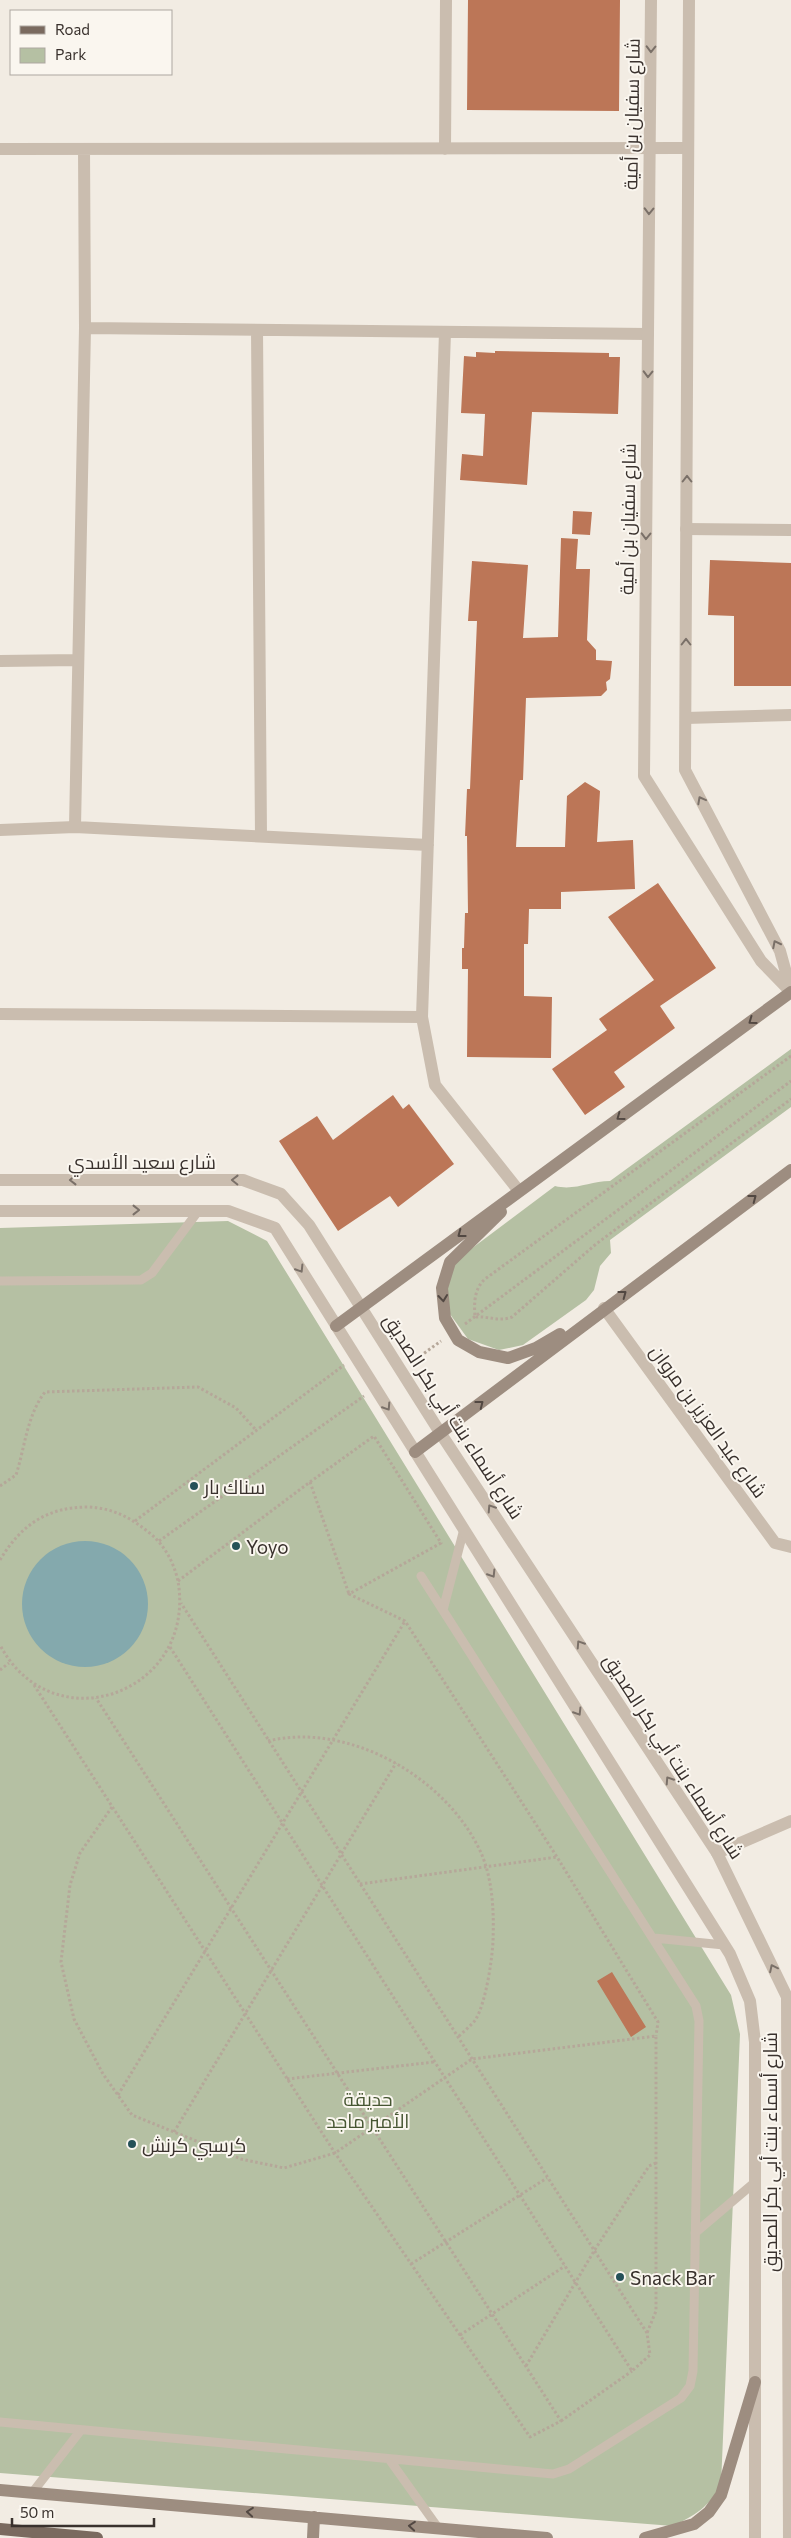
<svg xmlns="http://www.w3.org/2000/svg" width="791" height="2538" viewBox="0 0 791 2538" font-family="Commissioner,Cairo,sans-serif">
<style>
.green{fill:#b5c0a3}
.water{fill:#84a9ad}
.building{fill:#bc7657}
.lines{fill:none;stroke-linecap:round;stroke-linejoin:round}
.path{stroke:#b5a799;stroke-width:3;stroke-dasharray:2.5 2.5;stroke-linecap:butt}
.service{stroke:#cabdaf;stroke-width:9}
.minor{stroke:#cabdaf;stroke-width:12}
.tertiary{stroke:#cabdaf;stroke-width:12}
.secondary{stroke:#9d8d80;stroke-width:12}
.primary{stroke:#7a6a5f;stroke-width:12}
.oneway{stroke:#7a7068}
.oneway2{stroke:#524842}
.poi-dot{fill:#255158;stroke:#faf6ef;stroke-width:2}
.labels{text-anchor:middle;dominant-baseline:central;stroke-width:4;stroke-linejoin:round;paint-order:stroke}
.street-label{font-size:19px;fill:#39312d;stroke:#faf6ef}
.poi-label{font-size:19px;fill:#39312d;stroke:#faf6ef;text-anchor:start}
.park-label{font-size:19px;fill:#465632;stroke:#faf6ef}
</style>
<rect width="100%" height="100%" fill="#f2ece3"/>
<path class="green" d="M791,1049V1107L610,1240L611,1253L600,1266L594,1290L586,1300L523,1345L499,1350L468,1339L447,1310L446,1290L455,1261L555,1186C575,1191 590,1181 610,1181Z
M228,1221L267,1241L731,1995L740,2034L721,2485C710,2506 694,2516 673,2526L0,2473V1228Z"/>
<path class="water" d="M22 1604a63 63 0 1 1 126 0a63 63 0 1 1-126 0Z"/>
<path class="building" d="M468,0H620L619,111L467,110Z
M495,351L609,353V357H620L618,414L532,412L527,485L460,480L462,454L483,456L485,414L461,413L464,356L476,357V352L495,353Z
M573,511L592,512L590,535L572,534Z
M561,538L578,539L576,569H590L587,640L596,650V660L612,661L610,679L606,682L607,690L601,696L526,698L523,780H520L516,847H565L567,796L585,782L600,791L597,842L633,840L635,889L561,892V909H529L528,944H524V996L552,997L551,1058L467,1057L468,969H462V948H464L465,913H468L467,836H465L467,789H470L477,621H468L472,561L528,565L523,638L558,637Z
M710,560L791,563V686H734V616L708,615Z
M658,883L716,968L660,1006L675,1028L614,1072L625,1087L585,1115L552,1069L607,1030L599,1019L654,980L608,917Z
M393,1095L403,1109L409,1104L454,1164L398,1207L390,1196L338,1231L279,1141L317,1116L333,1140Z
M612,1972L646,2027L631,2037L597,1981Z"/>
<g class="lines">
<path class="path" d="M791,1056L485,1279C474,1289 474,1303 475,1317C489,1316 499,1322 512,1317L596,1244L791,1099
M465,1324L791,1081
M412,1362L441,1341
M310,1482L374,1436L441,1543L349,1594L405,1621L557,1857L658,2022L656,2036
M0,1486L16,1475C25,1447 27,1415 45,1392L198,1387L236,1408L256,1430
M135,1521L344,1365
M159,1541L364,1396
M0,1560C21,1525 47,1507 88,1507C114,1508 133,1519 152,1535C167,1548 177,1569 179,1588C191,1695 52,1743 0,1645
M178,1581L310,1482L349,1594
M170,1647L632,2371L650,2355L647,2333L181,1603
M0,1670L9,1663
M34,1685L335,2153L530,2437L561,2421L96,1698
M268,1741C350,1721 449,1779 482,1855C493,1882 494,1913 493,1941C492,1961 486,2001 476,2019C472,2025 463,2032 458,2037
M112,1807L80,1853L70,1885L61,1962L74,2019L103,2074L132,2115L241,2159L284,2168L335,2153L472,2059L656,2036V2311L647,2333
M360,1884L557,1857
M287,2079L434,2062
M118,2095L405,1621
M174,2132L396,1763
M411,2264L547,2178
M460,2335L565,2266
M526,2366L594,2251L649,2166L656,2163
M561,2421L632,2371"/>
<path class="service" d="M0,1281L141,1280L152,1273L199,1210
M443,1610L464,1529
M654,1938L724,1945
M695,2233L754,2183
M0,2422L553,2474L569,2469L681,2398L690,2386L693,2371L699,2021L696,2006L421,1576
M389,2459L439,2529
M32,2493L81,2430"/>
<path class="minor" d="M0,149L688,148
M445,149L446,0
M85,328L648,334
M257,330L261,836
M445,332L422,1017L435,1085L519,1191
M686,529L791,530
M0,661L78,660
M686,718L791,715
M75,827L85,328L84,149
M0,830L75,827L428,845
M0,1014L422,1017
M604,1308L775,1543L791,1547
M717,1853L791,1821"/>
<path class="tertiary" d="M651,0L644,776L761,961L791,992
M689,0L685,770L780,951L791,991
M0,1180H243L281,1194L309,1225L441,1434L717,1853L787,1997L789,2538
M0,1211H228L275,1228L730,1954L750,2001L755,2042V2538"/>
<path class="secondary" d="M501,1212L450,1262L442,1288L445,1318L458,1340L479,1352L508,1358L536,1348L560,1334
M336,1326L791,992
M415,1452L791,1170
M0,2490L547,2538
M313,2538L314,2517
M645,2538L694,2524L709,2512L721,2495L755,2382"/>
<path class="primary" d="M0,2529L97,2538"/>
</g>
<defs><path id="oneway-chevron" d="M-2-3.5L2.5 0L-2 3.5" fill="none" stroke-width="1.6" stroke-linecap="round" stroke-linejoin="round" transform="scale(1.25)"/></defs>
<g class="oneway">
<use href="#oneway-chevron" transform="translate(651 49) rotate(91)"/>
<use href="#oneway-chevron" transform="translate(649 211) rotate(91)"/>
<use href="#oneway-chevron" transform="translate(648 374) rotate(91)"/>
<use href="#oneway-chevron" transform="translate(687 479) rotate(-90)"/>
<use href="#oneway-chevron" transform="translate(646 536) rotate(91)"/>
<use href="#oneway-chevron" transform="translate(686 642) rotate(-90)"/>
<use href="#oneway-chevron" transform="translate(701 800) rotate(-118)"/>
<use href="#oneway-chevron" transform="translate(776 944) rotate(-117)"/>
<use href="#oneway-chevron" transform="translate(73 1180) rotate(-180)"/>
<use href="#oneway-chevron" transform="translate(235 1180) rotate(-179)"/>
<use href="#oneway-chevron" transform="translate(136 1210)"/>
<use href="#oneway-chevron" transform="translate(300 1269) rotate(58)"/>
<use href="#oneway-chevron" transform="translate(387 1407) rotate(57)"/>
<use href="#oneway-chevron" transform="translate(491 1508) rotate(-123)"/>
<use href="#oneway-chevron" transform="translate(492 1574) rotate(58)"/>
<use href="#oneway-chevron" transform="translate(580 1644) rotate(-123)"/>
<use href="#oneway-chevron" transform="translate(578 1712) rotate(58)"/>
<use href="#oneway-chevron" transform="translate(669 1780) rotate(-123)"/>
<use href="#oneway-chevron" transform="translate(773 1968) rotate(-116)"/>
</g>
<g class="oneway2">
<use href="#oneway-chevron" transform="translate(752 1021) rotate(144)"/>
<use href="#oneway-chevron" transform="translate(620 1117) rotate(144)"/>
<use href="#oneway-chevron" transform="translate(753 1198) rotate(-37)"/>
<use href="#oneway-chevron" transform="translate(461 1234) rotate(143)"/>
<use href="#oneway-chevron" transform="translate(623 1294) rotate(-37)"/>
<use href="#oneway-chevron" transform="translate(443 1298) rotate(84)"/>
<use href="#oneway-chevron" transform="translate(480 1404) rotate(-38)"/>
<use href="#oneway-chevron" transform="translate(250 2512) rotate(-175)"/>
<use href="#oneway-chevron" transform="translate(412 2526) rotate(-175)"/>
</g>
<g class="poi-dot">
<circle cx="194" cy="1486" r="5"/>
<circle cx="236" cy="1546" r="5"/>
<circle cx="132" cy="2144" r="5"/>
<circle cx="620" cy="2277" r="5"/>
</g>
<g class="labels">
<g class="street-label">
<text transform="translate(631 114) rotate(-89)">شارع سفيان بن أمية</text>
<text transform="translate(627 519) rotate(-89)">شارع سفيان بن أمية</text>
<text x="142" y="1161">شارع سعيد الأسدي</text>
<text transform="translate(454 1416) rotate(57)">شارع أسماء بنت أبي بكر الصديق</text>
<text transform="translate(709 1421) rotate(54)">شارع عبد العزيز بن مروان</text>
<text transform="translate(674 1756) rotate(57)">شارع أسماء بنت أبي بكر الصديق</text>
<text transform="translate(769 2152) rotate(-90)">شارع أسماء بنت أبي بكر الصديق</text>
</g>
<g class="poi-label">
<text x="204" y="1486">سناك بار</text>
<text x="246" y="1546">Yoyo</text>
<text x="142" y="2144">كرسبي كرنش</text>
<text x="630" y="2277">Snack Bar</text>
</g>
<g class="park-label">
<text x="368" y="2098">حديقة<tspan x="368" dy="22">الأمير ماجد</tspan></text>
</g>
</g>
<rect x="10" y="10" width="162" height="65" fill="#faf6ef" stroke="#ada7a1"/>
<rect x="20" y="26" width="25" height="8" fill="#7a6a5f" stroke="#ada7a1"/>
<text x="55" y="35" font-size="15" fill="#39312d">Road</text>
<rect x="20" y="48" width="25" height="15" fill="#b5c0a3" stroke="#ada7a1"/>
<text x="55" y="60" font-size="15" fill="#39312d">Park</text>
<path d="M12 2518v8h142v-8" fill="none" stroke="#39312d" stroke-width="2.5"/>
<text x="20" y="2518" font-size="15" fill="#39312d" stroke="#faf6ef" stroke-width="4" paint-order="stroke">50 m</text>
</svg>
